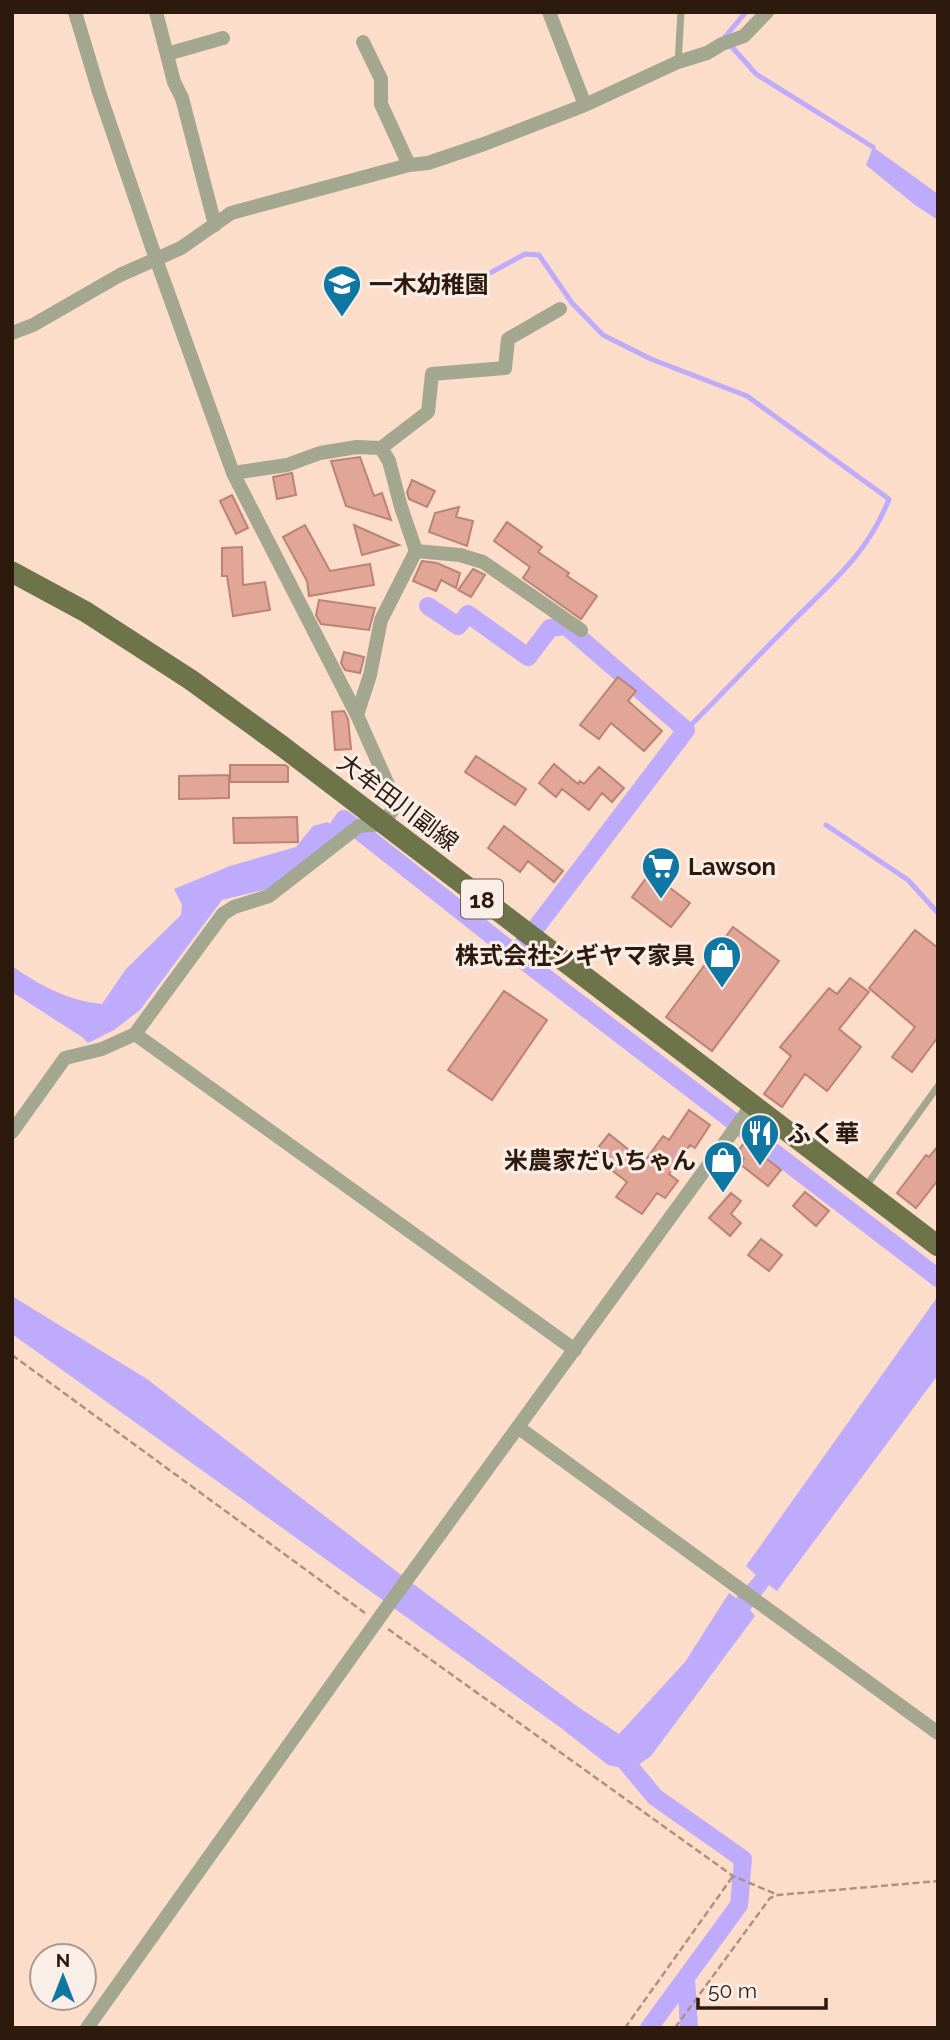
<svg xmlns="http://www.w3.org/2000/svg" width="950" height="2040" viewBox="0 0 950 2040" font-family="Raleway,'Noto Sans JP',sans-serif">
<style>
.water{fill:#beabfb}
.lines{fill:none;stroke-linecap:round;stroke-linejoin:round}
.stream{stroke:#beabfb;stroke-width:5}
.canal{stroke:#beabfb;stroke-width:18}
.building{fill:#e2a698;stroke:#bb8375;stroke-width:2}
.path{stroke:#ad9281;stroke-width:2.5;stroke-dasharray:7 3.5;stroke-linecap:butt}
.lane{stroke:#a3a78f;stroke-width:7}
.street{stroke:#a3a78f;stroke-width:14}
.primary{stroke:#6e7449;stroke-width:21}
.labels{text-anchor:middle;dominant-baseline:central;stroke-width:6;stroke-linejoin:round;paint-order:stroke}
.shield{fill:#f9efe8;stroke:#6a5a4f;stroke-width:2}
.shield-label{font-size:23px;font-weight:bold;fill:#2d1a0d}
.poi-label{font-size:24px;font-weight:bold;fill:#2d1a0d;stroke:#f9efe8;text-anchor:start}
.street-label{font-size:24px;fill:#2d1a0d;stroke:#f9efe8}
</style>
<rect width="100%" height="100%" fill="#fcddc9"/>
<path class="water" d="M873,147L938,194V220L915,205L866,165Z
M327,822L346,831L272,888L222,900L140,1010L114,1030L88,1043L82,1037L12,992V966C39,985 69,1001 102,1004L126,969L181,915L182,905L174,889L230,866L296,847L313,826Z
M12,1296L147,1379L400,1574L578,1707L619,1734L685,1662L729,1593L736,1598L756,1575L746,1566L938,1296V1375L777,1591L769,1585L750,1610L755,1616L651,1756L631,1770L608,1765L561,1728L12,1334Z"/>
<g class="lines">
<path class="stream" d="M746,12L724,38L756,74L873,147
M453,288L492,272L525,254L539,255L572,303L603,335L651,359L747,396L889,499C867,556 828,585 787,627C753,661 720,696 686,730
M826,825L908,880L938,913"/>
<path class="canal" d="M428,606L458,626L468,614L528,657L550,628L566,626L686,730L522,946
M339,826L344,819L515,954L938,1278
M620,1755L655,1797L743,1859L739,1905L649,2028
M686,1978L689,2028"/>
</g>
<path class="building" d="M360,457L374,496L382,493L391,520L346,506L331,461Z
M292,473L296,495L277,499L273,477Z
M412,480L435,491L427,507L409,499L407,492Z
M232,495L248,528L236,534L220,501Z
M459,507L456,517L473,521L467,546L429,532L435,513Z
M507,522L542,547L538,552L569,573L567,576L597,596L581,619L523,578L530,567L494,541Z
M305,525L330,571L370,564L374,585L309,596L307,581L283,537Z
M354,525L399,545L362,555Z
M242,547L243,585L265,582L270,610L233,616L227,576H222V548Z
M422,561L437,563L460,573L456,588L441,580L436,591L413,581Z
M473,569L485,575L471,597L458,590Z
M319,600L375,608L369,630L321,624L316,615Z
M344,652L364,657L360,673L345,670L341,663Z
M618,677L636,691L628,701L662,731L644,751L611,723L599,739L580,725Z
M344,711L348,719L351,749L335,750L332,712Z
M476,756L526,789L515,805L465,772Z
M554,764L578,784L580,781L584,784L599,767L624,788L612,802L602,793L589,810L562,789L556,797L539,783Z
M230,765H285L288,767V782H230Z
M229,775V798L179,799V776Z
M297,817L298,842L234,843L233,818Z
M504,826L563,871L554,882L528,861L520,872L488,848Z
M650,873L690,903L671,927L632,897Z
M733,927L779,961L712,1051L666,1017Z
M915,930L938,948V1037L912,1072L892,1057L915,1027L869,988Z
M850,978L869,992L839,1029L861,1047L827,1091L805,1074L782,1107L764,1094L791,1056L780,1047L829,988L837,994Z
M504,991L547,1020L492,1100L448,1070Z
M689,1110L710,1125L695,1148L690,1145L669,1174L678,1181L665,1198L657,1193L642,1214L616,1197L627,1182L592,1155L609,1134L644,1162L663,1136L669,1140Z
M745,1142L781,1170L768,1186L740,1164L744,1159L736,1153Z
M938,1146V1180L916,1208L897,1193L926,1155L929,1157Z
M805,1192L829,1211L816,1226L793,1206Z
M731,1193L741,1201L731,1214L741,1223L730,1236L709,1218Z
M761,1239L782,1255L769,1271L748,1255Z"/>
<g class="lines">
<path class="path" d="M12,1355L365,1613
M388,1629L733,1876L778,1895
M625,2028L733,1876
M675,2028L770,1898L778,1895L938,1881"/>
<path class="lane" d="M678,62L681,12
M866,1186L938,1086"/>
<path class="street" d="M156,12L174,82L182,98L215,225
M549,12L585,105
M363,42L381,79V104L409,165
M167,54L223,38
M12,333L33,325L120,275L181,248L231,213L409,165L428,163L484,144L585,105L678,62L707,53L722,44L744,36L767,12
M381,448L428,412L432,374L505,368L508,339L560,309
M233,473L287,465L320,453L357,447L381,448L389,461L401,507L416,551L381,620L370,675L357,715
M416,551L460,555L483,562L581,630
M135,1034L575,1350
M12,1132L65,1058L102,1049L135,1034L223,914L234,907L269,896L359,826L382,824L392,811L394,798L357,715L233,473L156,259L99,92L75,12
M519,1428L938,1733
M87,2028L387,1607L752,1105"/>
<path class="primary" d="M12,572L86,612L191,680L282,746L938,1246"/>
</g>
<defs>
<g id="school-pin" transform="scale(2.0125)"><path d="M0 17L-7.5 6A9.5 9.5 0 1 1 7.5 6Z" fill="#1076a2" stroke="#f9efe8"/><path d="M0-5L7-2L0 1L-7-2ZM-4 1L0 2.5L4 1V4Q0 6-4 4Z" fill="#fff"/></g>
<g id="supermarket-pin" transform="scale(2.0125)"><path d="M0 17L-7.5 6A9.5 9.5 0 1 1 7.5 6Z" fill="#1076a2" stroke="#f9efe8"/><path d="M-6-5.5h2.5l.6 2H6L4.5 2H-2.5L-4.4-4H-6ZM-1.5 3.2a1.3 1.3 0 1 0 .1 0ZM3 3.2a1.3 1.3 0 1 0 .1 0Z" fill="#fff"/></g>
<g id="shop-pin" transform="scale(2.0125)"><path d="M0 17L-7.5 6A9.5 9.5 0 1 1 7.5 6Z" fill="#1076a2" stroke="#f9efe8"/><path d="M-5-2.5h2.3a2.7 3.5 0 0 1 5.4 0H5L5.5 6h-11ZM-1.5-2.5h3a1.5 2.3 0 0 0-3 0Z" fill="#fff"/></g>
<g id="restaurant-pin" transform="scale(2.0125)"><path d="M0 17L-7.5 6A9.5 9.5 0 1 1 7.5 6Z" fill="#1076a2" stroke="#f9efe8"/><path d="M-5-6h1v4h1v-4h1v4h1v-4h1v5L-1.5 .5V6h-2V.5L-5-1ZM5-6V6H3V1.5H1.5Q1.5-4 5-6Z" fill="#fff"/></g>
</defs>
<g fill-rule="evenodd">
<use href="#school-pin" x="342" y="284"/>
<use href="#supermarket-pin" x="661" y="866"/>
<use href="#shop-pin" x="722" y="955"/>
<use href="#restaurant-pin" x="760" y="1133"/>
<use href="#shop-pin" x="723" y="1160"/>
</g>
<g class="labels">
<rect class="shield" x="461" y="879.5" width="42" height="39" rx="5"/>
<g class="shield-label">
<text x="482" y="899">18</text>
</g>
<g class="poi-label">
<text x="369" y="284">一木幼稚園</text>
<text x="688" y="866">Lawson</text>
<text x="695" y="955" text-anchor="end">株式会社シギヤマ家具</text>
<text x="787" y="1133">ふく華</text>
<text x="696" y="1160" text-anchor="end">米農家だいちゃん</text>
</g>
<g class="street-label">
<text transform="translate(398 802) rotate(37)">大牟田川副線</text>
</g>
</g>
<rect width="950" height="2040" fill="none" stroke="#2d1a0d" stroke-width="28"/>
<g transform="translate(63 1977)"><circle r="33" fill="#f9efe8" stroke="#a79a90" stroke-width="2"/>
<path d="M0-5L12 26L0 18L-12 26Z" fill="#1076a2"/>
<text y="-10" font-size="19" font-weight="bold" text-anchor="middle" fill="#2d1a0d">N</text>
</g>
<path d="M698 1998v10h128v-10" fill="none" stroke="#2d1a0d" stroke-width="3.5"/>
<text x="708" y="1998" font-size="21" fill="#2d1a0d" stroke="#f9efe8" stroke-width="5" paint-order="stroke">50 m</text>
</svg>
